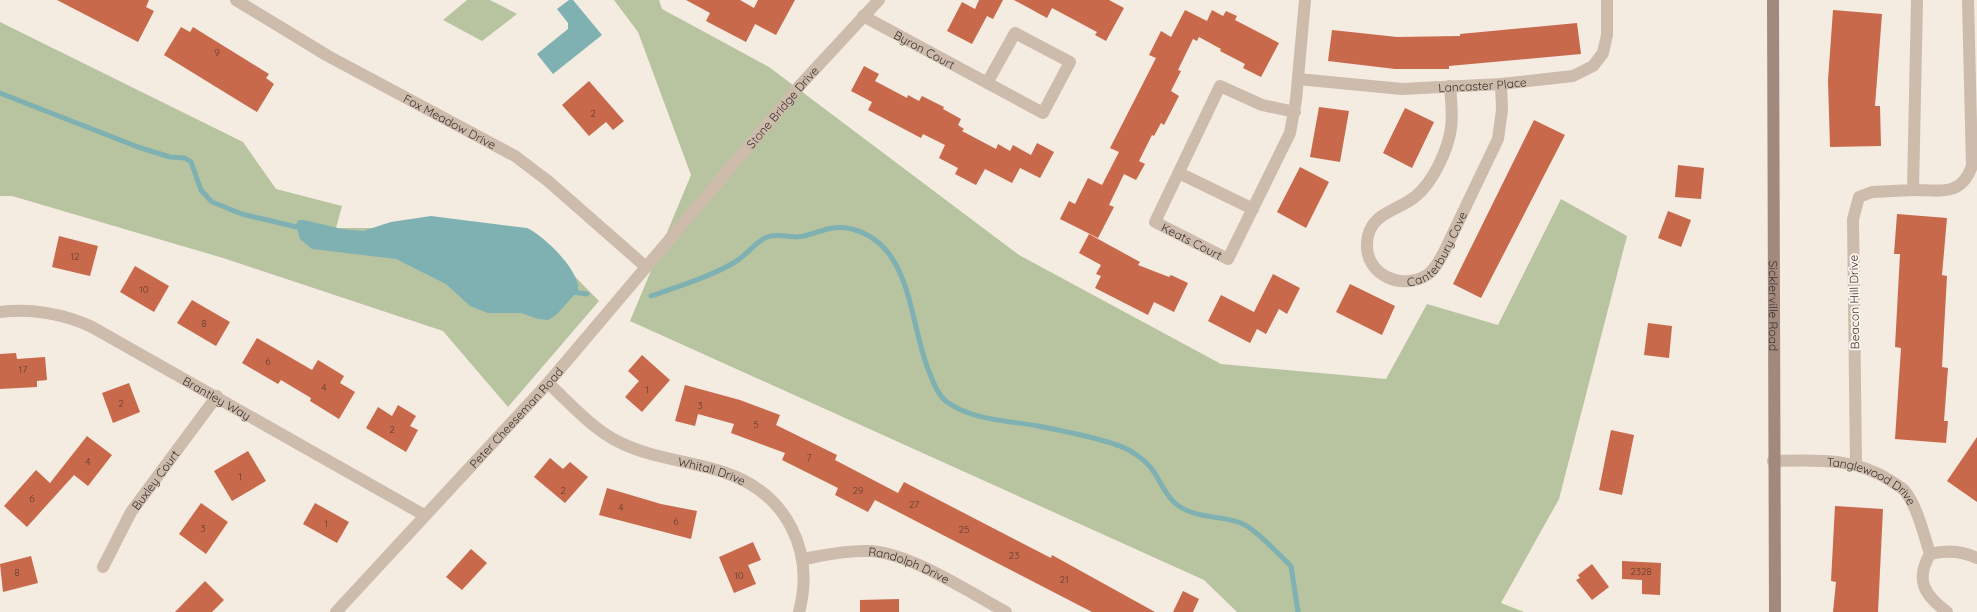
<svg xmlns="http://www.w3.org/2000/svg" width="1977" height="612" viewBox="0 0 1977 612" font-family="Quicksand,sans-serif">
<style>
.green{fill:#b8c4a0}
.water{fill:#7fb0b2}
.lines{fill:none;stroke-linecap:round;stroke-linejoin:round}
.stream{stroke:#7fb0b2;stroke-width:5}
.building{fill:#c8694b}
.minor{stroke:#cdbbac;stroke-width:12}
.tertiary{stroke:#cdbbac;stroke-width:12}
.secondary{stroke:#a18a7d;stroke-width:12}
.labels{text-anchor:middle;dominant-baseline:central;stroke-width:4;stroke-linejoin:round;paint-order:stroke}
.number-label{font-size:10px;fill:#5e3e33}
.street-label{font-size:12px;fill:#3b302b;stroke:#fbf5ee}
</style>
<rect width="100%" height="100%" fill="#f4ebe1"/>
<path class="green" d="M467,0H490L517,14L482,41L443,20Z
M614,0H659L662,9L769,67L1019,255L1221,364L1386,379L1427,304L1498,325L1561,199L1627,236L1559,499L1501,603L1524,612H1237L1204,580L630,321L691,175L638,32Z
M0,22L243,142L276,189L342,206L336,228H527L599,301L508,407L443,331L223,258L12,196H0Z"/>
<path class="water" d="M569,0H573L602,35L553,74L537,54L568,29V23L557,9Z
M431,216L527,228C544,236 581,271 578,291L556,315L548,320L538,319L521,313H488L470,306L446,284L396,259L312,249L300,239L296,225L298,220H304L342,229L363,231L391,222Z"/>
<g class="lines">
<path class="stream" d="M0,93L138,147L170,157L185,158L191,162L201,190L212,202L242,214L301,228
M573,292L587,294
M651,296C677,287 712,276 735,262C747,255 755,242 767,237C778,233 786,237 796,237C815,236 829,223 852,229C914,245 909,327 930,374C934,384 938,395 947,402C972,420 1009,421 1038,426C1064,431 1090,436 1114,444C1129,448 1146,460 1154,472C1161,483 1165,494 1175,503C1193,519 1220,515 1241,523C1256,529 1278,554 1291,566L1298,612"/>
</g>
<path class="building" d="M57,0H149L146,7L154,11L138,42Z
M686,0H740L754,8L758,0H795L776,35L755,24L746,42L706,21L710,13Z
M979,0H1003L993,19L987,16L972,44L947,31L962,2L975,9Z
M1014,0H1109L1124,8L1106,41L1095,35L1097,32L1052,8L1047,18Z
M1185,10L1207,21L1212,10L1223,16L1226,11L1237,16L1235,20L1279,43L1261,77L1243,68L1245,64L1220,51L1221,49L1199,37L1197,41L1193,39L1178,70L1181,71L1171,91L1179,96L1164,125L1161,123L1154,136L1152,135L1139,161L1145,164L1136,180L1124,174L1109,205L1114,207L1098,238L1060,219L1069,201L1075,204L1088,178L1102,185L1119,152L1110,148L1156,58L1149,55L1161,31L1171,37Z
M1833,10L1882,14L1875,106H1880L1881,146L1830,147L1828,80Z
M1577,23L1581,54L1449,66V69H1395L1328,61L1332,30L1397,37L1460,36V34Z
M181,27L190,32L193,27L269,74L266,78L274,84L257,112L164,55Z
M864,66L879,74L875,81L907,98L908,95L919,101L922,96L944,107L943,109L961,119L958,125L964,129L962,131L996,149L998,144L1010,151L1013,145L1031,155L1037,143L1054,152L1040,178L1020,168L1012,183L985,169L976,185L955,174L958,168L939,158L945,145L923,134L921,138L868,110L872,102L851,91Z
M589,81L624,121L613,130L606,122L589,136L562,105Z
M1319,107L1349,111L1340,162L1310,157Z
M1405,108L1434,122L1412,168L1383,153Z
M1534,120L1565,135L1481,298L1453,284Z
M1678,165L1704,168L1701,199L1675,197Z
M1300,167L1329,182L1306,228L1277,212Z
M1668,211L1691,220L1681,247L1658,238Z
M1897,214L1947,218L1942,275L1947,276L1942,367L1948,368L1944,421H1948L1946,443L1895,439L1901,348L1895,347L1900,254H1894Z
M1089,234L1140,262L1138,265L1169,277L1171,275L1188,283L1174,312L1154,302L1148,315L1095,288L1101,276L1096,274L1101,265L1079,253Z
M59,236L98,246L90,276L52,267Z
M135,266L169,286L154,312L120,292Z
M1273,274L1300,288L1287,314L1279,309L1266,334L1257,329L1250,343L1208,321L1221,295L1254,312Z
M1350,284L1395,306L1382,335L1336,312Z
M192,300L230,322L216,346L177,323Z
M1648,323L1672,326L1669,358L1644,355Z
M257,338L312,370L318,360L344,376L340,383L355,392L339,419L310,401L311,398L281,380L278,384L242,363Z
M16,353L17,359L45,357L47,380L37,381V387L0,389V354Z
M642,355L670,380L642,412L625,397L639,381L628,371Z
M129,383L140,412L113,423L102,393Z
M685,385L740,400L780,415L776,425L837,455L835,460L898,493L904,482L1051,558L1052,555L1155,612H1092L875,500L868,512L835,495L838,488L782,460L785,453L731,433L734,424L698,414L695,426L675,421Z
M398,405L416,416L410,426L418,430L406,452L366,428L378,407L392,416Z
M1611,430L1634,435L1622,495L1599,490Z
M87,436L112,455L88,486L74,475L27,527L4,506L36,470L50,483Z
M1977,437V502L1947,481Z
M248,451L266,481L232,501L214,471Z
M550,458L563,469L570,462L588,477L565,503L534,477Z
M607,488L661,504L697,511L691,539L599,515Z
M201,503L228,522L206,554L179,534Z
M315,503L349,522L337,543L303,524Z
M1835,506L1883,509L1878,612H1833L1836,582L1831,581Z
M753,542L761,560L748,565L756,584L734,593L719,557Z
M471,549L487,563L462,590L446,577Z
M31,556L38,583L3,592L0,564Z
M1622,561L1661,563L1660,595L1642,594V580L1622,579Z
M1592,564L1609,587L1592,600L1576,580L1580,578L1578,575Z
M205,581L224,600L212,612H175Z
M1183,591L1199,599L1193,612H1173Z
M899,599V612H860V600Z"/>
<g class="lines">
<g class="minor">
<path id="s1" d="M236,0L328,56L515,156L548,181L646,267"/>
<path id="s2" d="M863,16L1043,113L1070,62L1015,33L987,83"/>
<path id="s3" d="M1298,79L1402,89L1501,84L1573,76L1593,66L1603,53L1607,35V0"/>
<path id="s4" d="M1450,86C1451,100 1453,115 1451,128C1448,150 1433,182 1416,196C1397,212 1369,212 1367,243C1365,275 1402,291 1427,275C1435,270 1438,262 1443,254L1498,139L1502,110L1501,84"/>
<path id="s5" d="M1295,112L1262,105L1220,86L1155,222L1228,259L1290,133L1296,100L1305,0"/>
<path d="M1179,173L1253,209"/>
<path d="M1913,190C1941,190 1961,197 1972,166L1968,0"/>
<path id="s6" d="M0,312C30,308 65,314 92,327L424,515"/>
<path id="s7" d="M548,383C570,403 593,430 621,443C654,459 692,461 726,473C787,494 815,551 799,612"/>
<path id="s8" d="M1773,461C1815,460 1855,457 1891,481C1895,484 1901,487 1904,490C1917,505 1924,535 1930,554C1946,550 1962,551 1977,558"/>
<path d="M1856,464L1853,219L1859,197L1872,192L1913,190L1917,0"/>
<path d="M1930,554C1915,580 1924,595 1947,612"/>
<path id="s9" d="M803,559C826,555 848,550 871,551C912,554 969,592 1006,612"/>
<path id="s10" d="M103,567L131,512L217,396"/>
</g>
<path class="tertiary" id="s11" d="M336,612L548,383L802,83L879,0"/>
<path class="secondary" id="s12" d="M1773,0L1775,612"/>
</g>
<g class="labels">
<g class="number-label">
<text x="217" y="52">9</text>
<text x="593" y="113">2</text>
<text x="75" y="256">12</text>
<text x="144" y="289">10</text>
<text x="204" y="323">8</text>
<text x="268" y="361">6</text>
<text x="23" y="369">17</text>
<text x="324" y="387">4</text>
<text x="647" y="389">1</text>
<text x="121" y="403">2</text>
<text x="700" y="405">3</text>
<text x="756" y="424">5</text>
<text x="392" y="429">2</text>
<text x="809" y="457">7</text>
<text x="88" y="461">4</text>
<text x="240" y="476">1</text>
<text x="563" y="490">2</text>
<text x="858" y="490">29</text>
<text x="32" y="498">6</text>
<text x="914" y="504">27</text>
<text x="621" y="507">4</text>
<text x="676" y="521">6</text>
<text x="326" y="523">1</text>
<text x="203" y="528">3</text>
<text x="964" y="529">25</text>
<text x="1014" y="555">23</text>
<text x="1641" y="571">2328</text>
<text x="17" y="572">8</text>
<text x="739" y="575">10</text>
<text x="1064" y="579">21</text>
</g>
<g class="street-label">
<text stroke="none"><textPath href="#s2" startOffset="70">Byron Court</textPath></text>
<text stroke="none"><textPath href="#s3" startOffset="185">Lancaster Place</textPath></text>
<text stroke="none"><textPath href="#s11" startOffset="674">Stone Bridge Drive</textPath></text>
<text stroke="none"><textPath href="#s1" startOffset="246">Fox Meadow Drive</textPath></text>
<text stroke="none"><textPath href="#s5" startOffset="272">Keats Court</textPath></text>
<text stroke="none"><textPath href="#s4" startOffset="301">Canterbury Cove</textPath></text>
<text transform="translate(1854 302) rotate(-91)">Beacon Hill Drive</text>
<text stroke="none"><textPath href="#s12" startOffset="306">Sicklerville Road</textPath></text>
<text stroke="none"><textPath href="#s6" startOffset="238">Brantley Way</textPath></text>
<text stroke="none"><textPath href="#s11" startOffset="265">Peter Cheeseman Road</textPath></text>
<text stroke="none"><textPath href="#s7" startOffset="190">Whitall Drive</textPath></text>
<text stroke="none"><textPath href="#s10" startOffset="102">Buxley Court</textPath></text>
<text stroke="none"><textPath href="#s8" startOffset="104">Tanglewood Drive</textPath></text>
<text stroke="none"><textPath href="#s9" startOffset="109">Randolph Drive</textPath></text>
</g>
</g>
</svg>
